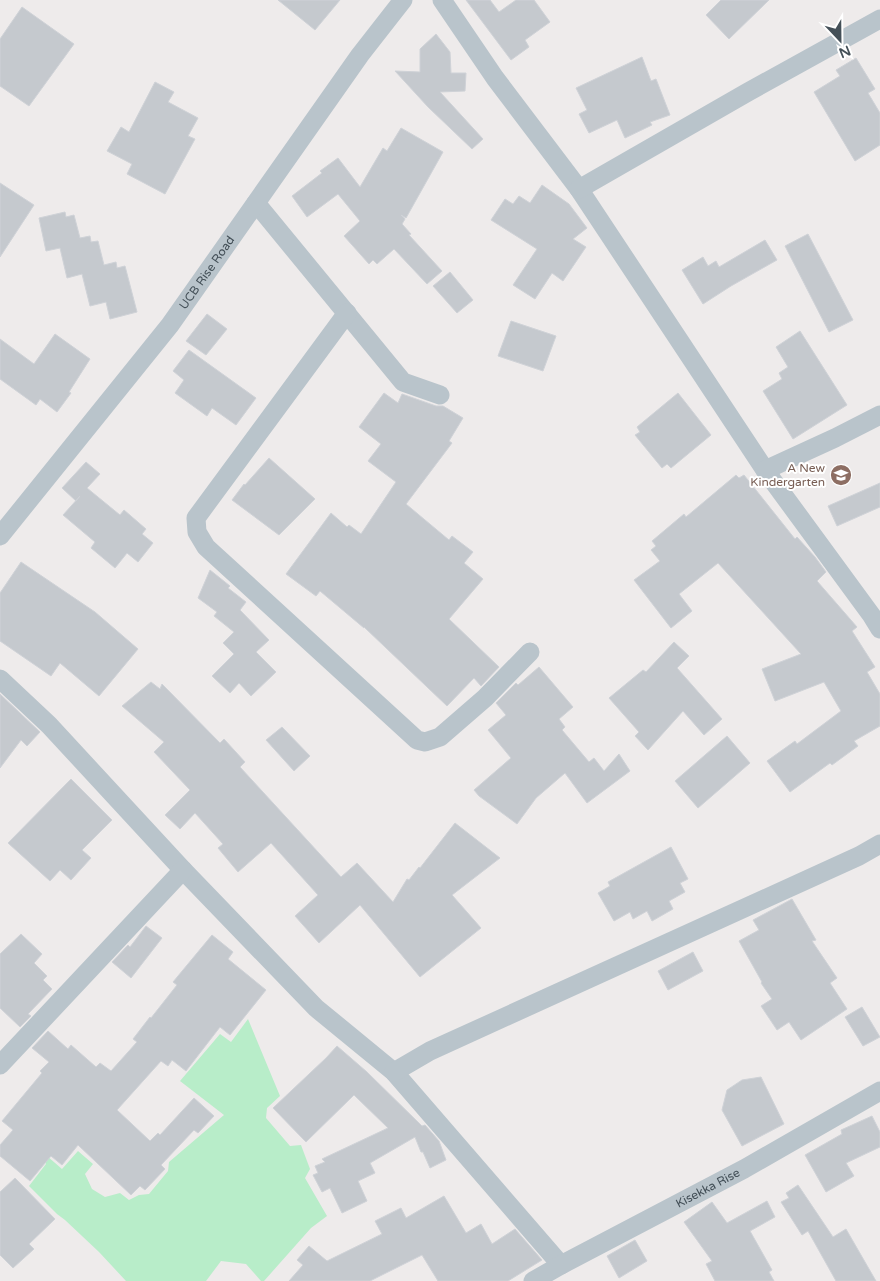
<svg xmlns="http://www.w3.org/2000/svg" width="880" height="1281" viewBox="0 0 880 1281" font-family="'Varela Round',sans-serif">
<style>
.green{fill:#b8edc9}
.building{fill:#c5c9ce;stroke:#cfd2d7}
.lines{fill:none;stroke-linecap:round;stroke-linejoin:round}
.street{stroke:#b9c4cb;stroke-width:19}
.labels{text-anchor:middle;dominant-baseline:central;stroke-width:4;stroke-linejoin:round;paint-order:stroke}
.street-label{font-size:12px;fill:#445058;stroke:#fff}
.education-label{font-size:12px;fill:#785e54;stroke:#fff;text-anchor:end}
</style>
<rect width="100%" height="100%" fill="#eeebeb"/>
<path class="green" d="M248,1019L280,1096L267,1108L266,1118L290,1146L301,1145L310,1169L305,1178L327,1216L311,1228L264,1281H261L246,1264L221,1261L206,1281H126L99,1252L65,1220L57,1214L29,1186L46,1164L44,1160L47,1156L62,1169L78,1151L93,1164L85,1174L92,1189L105,1197L120,1193L129,1200L139,1195L149,1194L168,1171L169,1162L224,1115L180,1081L220,1034L231,1042Z"/>
<path class="building" d="M278,0H340L315,30Z
M466,0H490L499,12L516,0H534L550,22L525,40L529,47L511,60Z
M721,0H769L729,39L706,15Z
M22,7L74,44L29,106L0,86V39Z
M436,34L450,52L451,73H466L465,91L440,92L483,139L472,149L428,107L395,71L420,72V49Z
M642,57L651,81L656,79L670,115L650,122L652,125L625,138L617,120L589,133L579,114L587,110L576,88Z
M856,58L875,89L868,93L880,113V145L855,161L814,92L840,76L836,70Z
M155,82L174,92L168,102L198,118L188,136L195,139L165,194L127,174L132,164L107,151L121,127L129,132Z
M401,128L443,152L406,218L401,215L405,219L402,224L411,234L409,235L442,271L427,284L394,249L377,264L373,260L369,264L344,236L360,221L338,194L307,217L292,196L322,173L320,171L338,158L360,187L383,148L387,151Z
M0,183L34,205L0,257Z
M542,185L569,204L587,228L573,239L586,247L563,281L552,273L535,299L513,285L537,249L491,220L505,199L513,204L519,196L530,203Z
M65,212L66,217L74,215L80,238L90,236L91,242L98,241L104,265L116,262L117,268L125,266L137,312L110,319L106,302L90,306L82,274L67,278L60,248L46,251L39,218Z
M808,234L853,320L829,332L785,246Z
M765,240L777,260L731,286L703,304L682,270L703,257L708,266L716,261L719,267Z
M450,272L473,300L457,313L433,286Z
M207,314L227,329L206,355L186,341Z
M511,321L556,336L543,371L498,356Z
M800,331L847,405L793,439L763,391L782,379L779,373L788,367L776,347Z
M55,334L90,359L69,392L71,393L57,412L40,399L36,405L0,379V339L34,364Z
M189,350L256,398L236,425L212,408L207,416L175,393L184,380L173,371Z
M384,393L398,403L402,394L436,406H443L463,418L449,441L452,443L406,504L449,540L452,536L473,552L464,563L483,579L449,619L499,667L481,686L474,678L447,706L364,627V628L320,591L316,596L286,574L331,513L347,527L349,525L361,534L396,482L368,461L381,444L359,427Z
M678,393L711,435L671,468L667,464L662,468L635,435L640,432L637,427Z
M269,458L315,499L279,535L232,500L244,484L245,485Z
M86,462L100,474L87,488L120,515L124,510L146,529L142,534L153,543L138,562L127,553L115,568L91,548L95,542L63,515L80,496L76,501L62,488Z
M736,475L739,478L744,475L795,539L797,537L815,557L826,572L817,581L857,627L852,631L875,667L867,672L880,694V726L854,741L858,746L832,765L830,763L790,792L767,761L795,741L797,744L841,711L824,682L775,701L762,669L801,654L718,563L679,594L692,611L671,628L634,580L660,561L651,550L656,546L652,541L684,514L686,517Z
M880,483V507L837,526L828,506Z
M21,562L95,612L138,649L99,696L60,663L51,676L0,641V593Z
M210,570L230,586L228,588L246,602L240,610L269,640L256,652L276,672L251,696L239,683L230,693L212,676L234,654L223,643L234,632L214,616L217,612L198,598Z
M674,642L689,656L677,668L722,719L704,735L683,711L648,750L635,736L639,732L609,698L643,670L646,672Z
M539,667L573,707L559,719L565,727L562,730L589,762L594,758L604,771L619,754L630,771L587,803L565,773L536,798L517,824L479,796L474,790L511,758L488,730L506,715L496,703L516,683L518,685Z
M151,682L160,689L162,684L220,743L224,739L245,762L240,767L341,877L357,863L393,902L407,879L409,880L419,867L420,868L455,823L500,858L452,895L481,928L420,977L360,905L319,943L295,916L318,895L271,843L238,872L218,848L223,844L195,813L180,829L165,815L190,790L154,752L164,742L122,706Z
M0,694L40,732L27,746L21,740L0,768Z
M282,727L310,756L294,771L266,740Z
M727,736L750,763L698,808L675,781Z
M71,779L112,820L82,850L91,858L71,880L60,870L50,881L8,843Z
M671,847L688,879L680,883L685,892L669,901L673,909L652,921L647,911L633,919L630,912L614,921L598,893L610,886L608,882Z
M792,899L816,940L812,941L837,978L830,983L847,1009L801,1040L789,1022L777,1030L761,1006L772,999L761,983L762,982L739,941L759,930L753,920Z
M146,926L162,938L131,978L112,962L128,945L130,947Z
M21,934L42,954L34,963L47,976L43,980L52,989L28,1014L31,1016L20,1027L0,1008V954Z
M212,935L233,952L228,959L266,990L230,1035L220,1027L186,1071L172,1060L168,1066L161,1061L117,1110L150,1141L158,1133L160,1135L194,1098L214,1116L198,1133L194,1130L161,1165L165,1169L145,1190L140,1186L131,1195L78,1145L62,1165L51,1156L30,1181L0,1156V1145L13,1130L2,1121L42,1073L40,1071L49,1062L32,1048L48,1031L68,1049L71,1045L96,1067L100,1063L111,1071L137,1042L133,1039L150,1017L151,1018L177,985L173,982Z
M693,952L703,971L668,990L658,971Z
M862,1007L880,1037L863,1046L845,1017Z
M337,1046L367,1072L422,1126L425,1125L439,1141L446,1160L430,1168L423,1152H421L415,1137L370,1163L375,1173L358,1181L367,1201L342,1213L330,1188L322,1192L313,1175L318,1173L315,1166L325,1162L322,1159L388,1128L354,1095L306,1142L273,1108L326,1058Z
M761,1077L784,1124L742,1146L722,1110L727,1090L742,1080Z
M872,1116L880,1132V1147L846,1163L854,1176L826,1192L805,1155L842,1134L841,1130Z
M15,1178L55,1219L29,1244L34,1249L13,1268L0,1255V1192Z
M798,1185L833,1237L846,1229L876,1281H836L808,1231L802,1235L781,1202L789,1198L786,1193Z
M444,1196L466,1233L481,1224L492,1244L515,1229L542,1260L508,1281H438L422,1255L370,1281H289L303,1265L297,1260L309,1246L327,1261L382,1234L375,1221L401,1208L406,1218Z
M767,1201L775,1217L750,1231L772,1270L769,1272L774,1281H715L706,1264L712,1261L684,1222L712,1202L727,1223Z
M635,1240L647,1261L619,1278L607,1256Z"/>
<g class="lines">
<g class="street">
<path d="M442,0L495,78L579,189L765,470L872,616L880,629"/>
<path d="M579,189L748,92L880,19"/>
<path d="M256,203L403,382L440,395"/>
<path d="M347,313L196,518L197,532L206,547L417,740L425,742L440,737L485,698L530,652"/>
<path d="M765,470L835,438L880,415"/>
<path id="s1" d="M0,536L170,325L360,55L403,0"/>
<path d="M0,679L49,725L183,870L316,1008L394,1072L561,1265"/>
<path d="M0,1065L183,870"/>
<path d="M394,1072L430,1051L859,856L880,844"/>
<path id="s2" d="M533,1281L561,1265L744,1169L880,1091"/>
</g>
</g>
<defs>
<g id="school-disc" transform="scale(1.125)"><circle r="9.5" fill="#8d6e63" stroke="#fff"/><path d="M0-5L7-2L0 1L-7-2ZM-4 1L0 2.5L4 1V4Q0 6-4 4Z" fill="#fff"/></g>
</defs>
<g fill-rule="evenodd">
<use href="#school-disc" x="841" y="475"/>
</g>
<g class="labels">
<g class="street-label">
<text stroke="none"><textPath href="#s1" startOffset="335">UCB Rise Road</textPath></text>
<text stroke="none"><textPath href="#s2" startOffset="198">Kisekka Rise</textPath></text>
</g>
<g class="education-label">
<text x="825" y="468">A New<tspan x="825" dy="14">Kindergarten</tspan></text>
</g>
</g>
<g transform="translate(840 40) rotate(158)" stroke="#ffffff" stroke-width="4" paint-order="stroke">
<path d="M0-4L9 19L0 12L-9 19Z" fill="#445058"/>
<text y="-8" font-size="14" font-weight="bold" text-anchor="middle" fill="#445058">N</text>
</g>
</svg>
